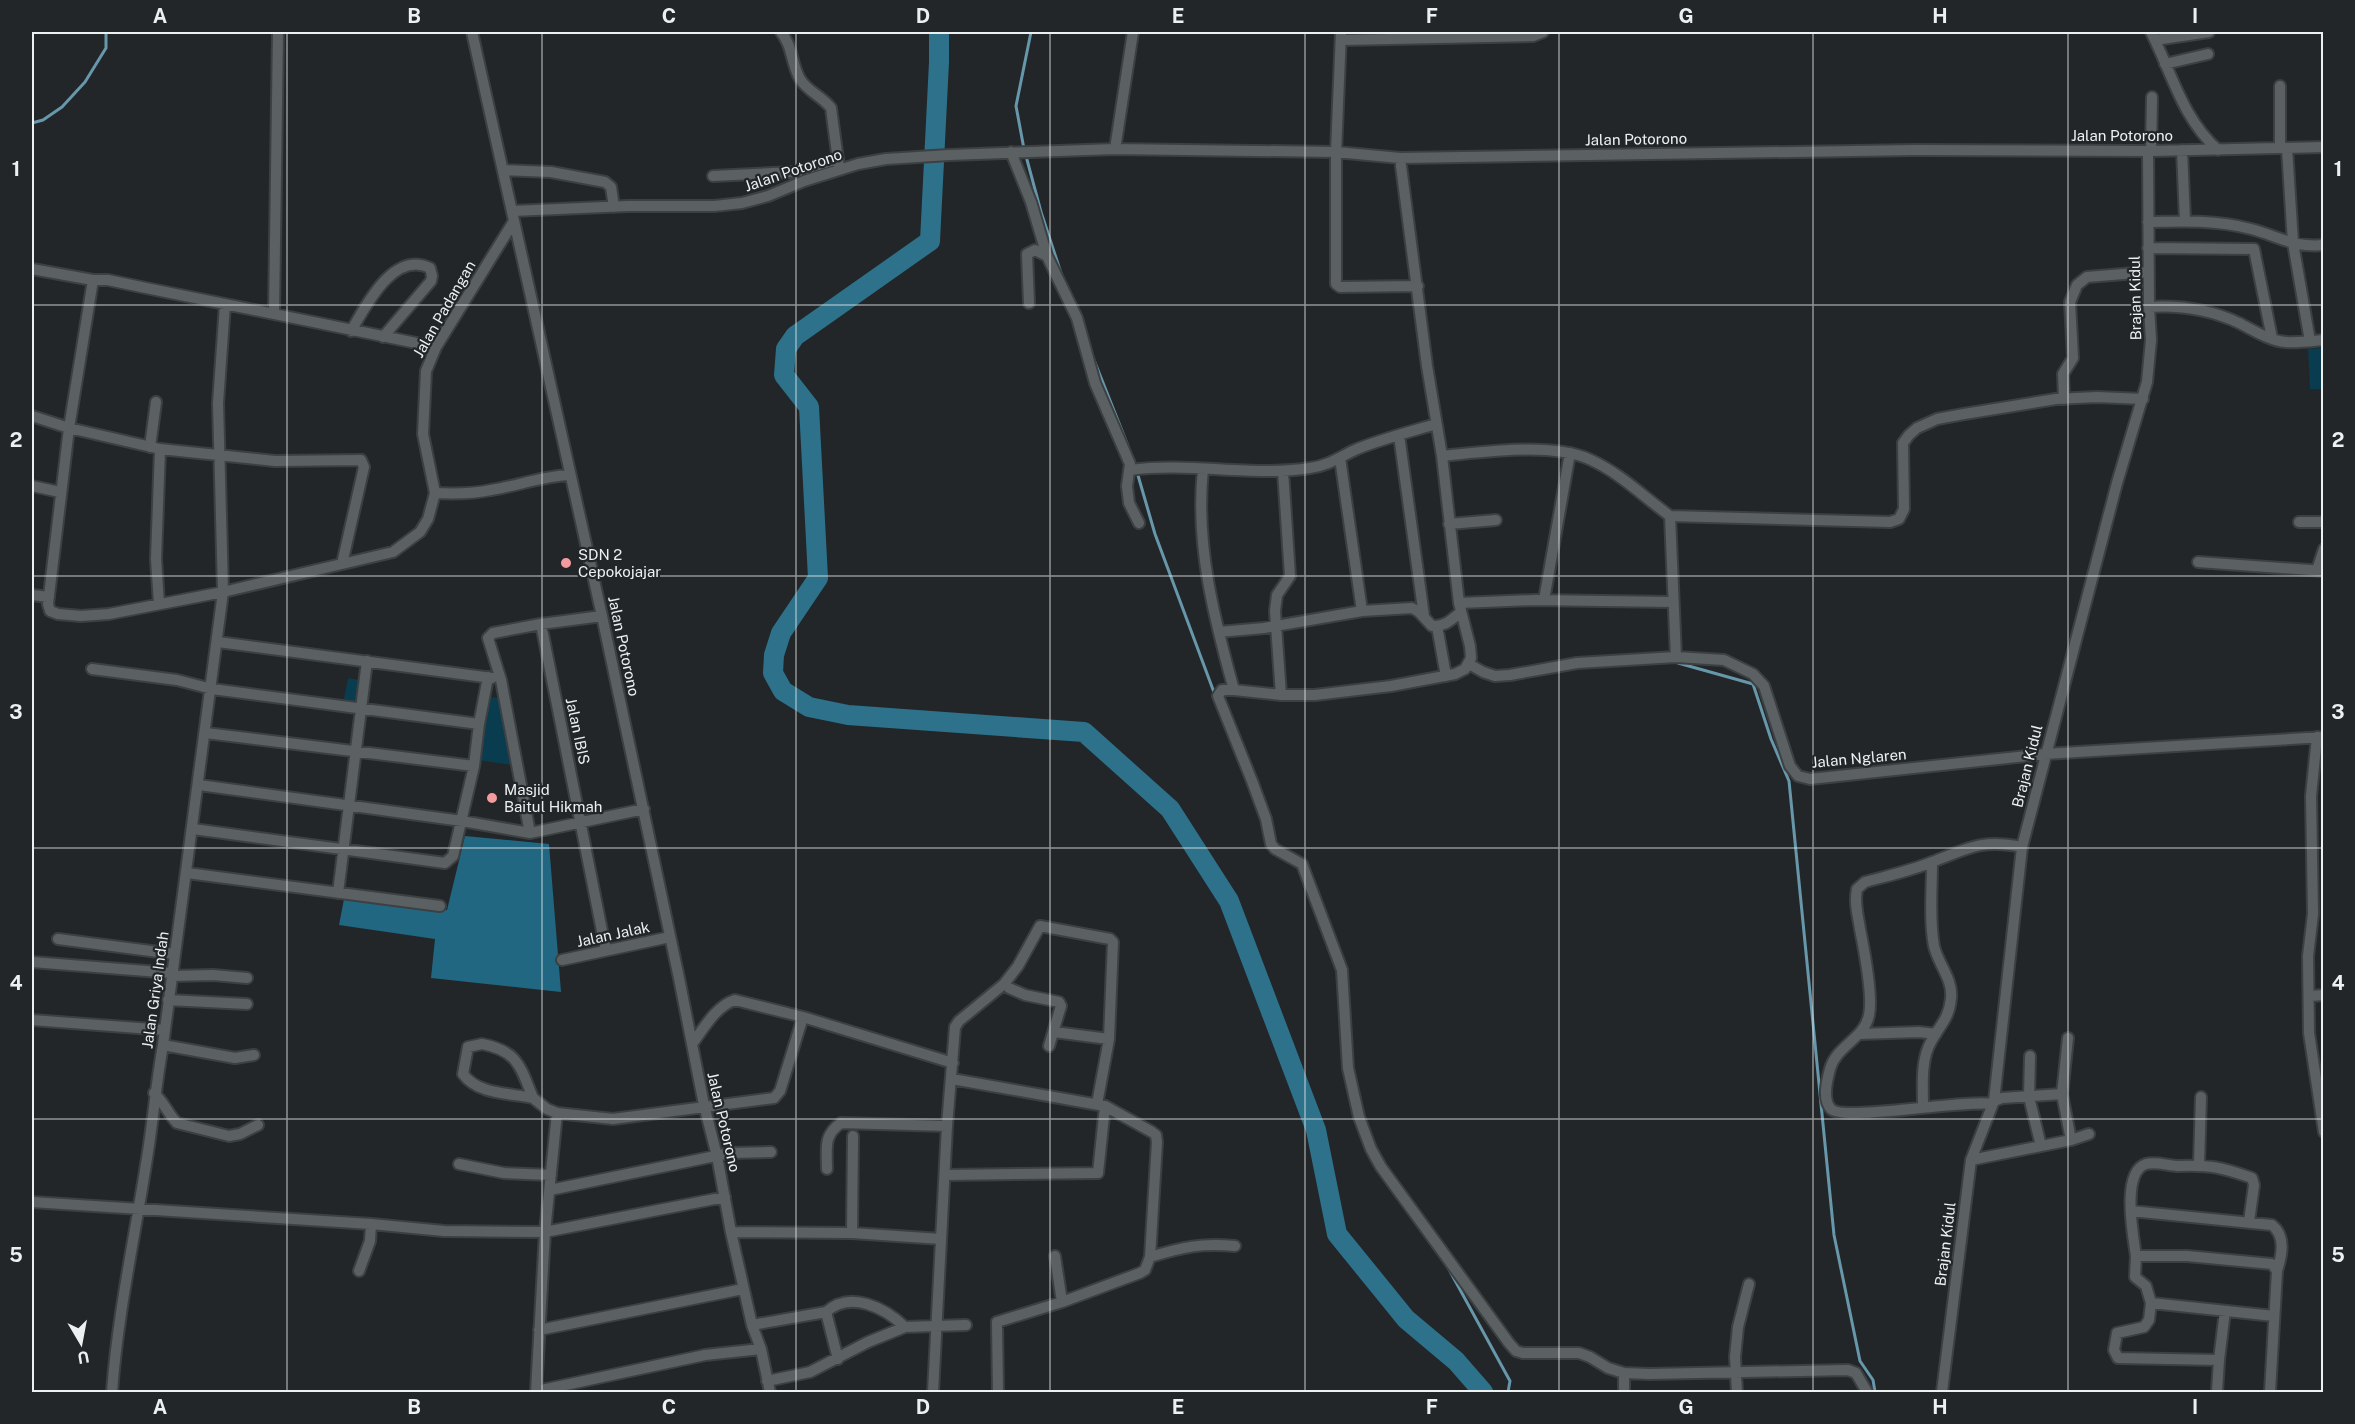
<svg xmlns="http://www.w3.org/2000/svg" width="2355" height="1424" viewBox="0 0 2355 1424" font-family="'Public Sans',sans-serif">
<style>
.green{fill:#093c4e}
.forest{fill:#216781}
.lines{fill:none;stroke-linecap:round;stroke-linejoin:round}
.stream{stroke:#6797aa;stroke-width:3}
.river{stroke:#2d718b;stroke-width:20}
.minor-casing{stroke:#3d4042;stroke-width:14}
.minor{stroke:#5b6062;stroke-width:10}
.grid{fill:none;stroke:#edf0f1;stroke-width:1.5;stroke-opacity:0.55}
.poi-dot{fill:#f49b9f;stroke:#222628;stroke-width:2}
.labels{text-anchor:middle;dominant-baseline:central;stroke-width:4.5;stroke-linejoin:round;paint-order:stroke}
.street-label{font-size:15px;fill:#edf0f1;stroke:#222628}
.poi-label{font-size:15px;fill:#edf0f1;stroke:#222628;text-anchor:start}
.neatline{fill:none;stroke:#edf0f1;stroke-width:2}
.grid-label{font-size:20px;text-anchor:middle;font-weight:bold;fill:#edf0f1}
</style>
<rect width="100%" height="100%" fill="#222628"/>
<path class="green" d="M2323,348V389H2310L2308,349Z
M348,678L358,680L356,702L344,699Z
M488,697L502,698L511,765L478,760Z"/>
<path class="forest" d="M465,836L549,844L561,992L431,978L435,939L339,925L344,899L447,910Z"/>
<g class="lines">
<path class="stream" d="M32,123L43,120L62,107L85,82L106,48V32
M1024,149L1016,106L1031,32
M1026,156L1041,212L1061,273
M1094,360L1128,446
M1137,472L1155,534L1215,695
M1678,663L1753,684L1771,739L1789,781L1834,1235L1860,1361L1873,1380L1875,1392
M1366,1149L1372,1161
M1446,1264L1510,1381L1508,1392"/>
<path class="river" d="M939,32V62L930,241L795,336L786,349L784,375L809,407L818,578L781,633L774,655L773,673L783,691L809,707L848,715L1084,732L1170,809L1229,901L1316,1130L1337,1234L1406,1319L1456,1361L1483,1392"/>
<g class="minor-casing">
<path id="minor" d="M472,32L602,616L679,978L704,1105L717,1156L731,1232L752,1325L761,1349L770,1392
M781,32C793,46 791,64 800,79C808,92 822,96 831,108L839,168
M1341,32L1336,152V284L1340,287L1418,286
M2151,32C2172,73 2182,118 2218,150
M1341,40L1533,36L1543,32
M2155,40L2209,32
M2165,64L2208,54
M2280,148V86
M2287,148L2293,243L2310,341
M1115,149L1133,32
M2182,150L2185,221
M2151,151L2152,97
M1011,152L1031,202L1047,256L1077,318L1095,383L1130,464L1127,486L1129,503L1139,523
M503,170L551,172L605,182L611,187L614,207
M713,176L795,172L838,159
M512,211L628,206H714L742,203L768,196L804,181L858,164L886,159L949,155L1115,149L1336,152L1400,158L1915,150L2151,151L2324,147
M2148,222C2182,221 2218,220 2251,229C2278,236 2293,248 2324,245
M2148,248L2254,249L2272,338
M32,269L93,280
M1029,303L1027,254L1035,250L1047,256
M2149,307C2181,305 2209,309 2239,323C2253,330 2270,341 2286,342C2298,343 2312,341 2324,340
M274,314L278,32
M351,331C366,306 393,250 430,268L432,276L431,281L383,337
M436,347L146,288L108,280H93L69,428L48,604L50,611L58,614L81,616L109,614L223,592L393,552L420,532L428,519L435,493L423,434L426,371L436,347L514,221
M2064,399L2063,374L2073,358L2070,302L2077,285L2087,277L2148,272
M32,416L69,428L160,449L275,461L361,460L364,467L342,564
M1399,435L1424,616
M150,447L156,402
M1442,456C1485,452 1552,442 1591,460C1620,473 1645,498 1670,516L1676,657L1724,660L1753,674L1764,686L1790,766L1798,776L1810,779L2045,754L2324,737
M1340,458L1362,611
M1203,469C1195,544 1214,618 1234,690L1281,695H1315L1391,686L1455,674L1465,669L1471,658L1470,646L1459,603L1442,456L1427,366L1400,158
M1130,470C1190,462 1251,477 1310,468C1328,466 1341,456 1357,449C1382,439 1409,432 1436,424
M32,486L60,492
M435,493C454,494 472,494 491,490C517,486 543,476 569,475
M1670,516L1890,522L1899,519L1904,509L1903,443L1909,435L1917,428L1937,419L1964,414L2056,399L2097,397L2143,399
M2299,522H2324
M1449,524L1496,520
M2198,562L2324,571
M2317,570L2324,549
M32,595L49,597
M1544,600L1570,453
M1459,603L1535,600L1673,602
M159,604L156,559L160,449
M541,624L605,946L608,950
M1437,626L1446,676
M1219,632L1264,628L1362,611L1412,608L1419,612L1432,626C1445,627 1452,619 1461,612
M218,642L492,678
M1469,664L1483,672L1495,676L1510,675L1577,663L1676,657
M92,669L177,680L212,689L479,724
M1234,690H1222L1218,696L1252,781L1266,819L1271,844L1275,849L1302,864L1342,970L1348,1068L1359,1117L1371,1149L1381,1167L1509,1343L1516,1351L1523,1353H1579L1590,1357L1608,1368L1624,1373L1649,1374L1848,1370L1856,1373L1867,1392
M1281,695L1275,611L1277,595L1290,576L1283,471
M206,733L474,766
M2317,737L2311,796L2313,914L2308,956L2309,1033L2324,1132
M199,785L462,821L530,833L644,809
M193,829L445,863L453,856L474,766L479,724L488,677
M530,833L501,680L488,638L493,633L541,624L602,616
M187,873L440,906
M338,893L367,661
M58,939L174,954
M562,960L670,937
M32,962L172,973
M171,976L213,975L247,978
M1009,988L1025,995L1059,1002L1061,1006L1049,1046
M2310,996L2324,995
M168,1000L247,1004
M32,1020L165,1030
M1054,1032L1109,1039
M1859,1034L1919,1032L1936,1034
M2068,1038L2062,1094L2071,1140
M482,1044C518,1051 520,1066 533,1098C511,1093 478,1095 463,1074L468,1047Z
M692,1044C704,1028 716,1006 735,1000L803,1017L953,1063
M163,1045L235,1058L254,1055
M2030,1056L2029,1097L2041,1146
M952,1079L1105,1106L1152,1132L1156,1135L1157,1142L1150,1257L1145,1270L1140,1273L1062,1302L997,1322L998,1392
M154,1093C164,1102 168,1114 177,1123L229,1136L240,1134L258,1125
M533,1098L547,1109L557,1113L613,1119L774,1098L780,1091L803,1017
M1994,1101L2002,1098L2062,1094
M1993,1104C1963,1099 1844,1122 1831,1109C1822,1100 1827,1080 1830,1069C1836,1046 1865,1038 1869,1015C1873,997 1864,949 1860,929C1858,915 1854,903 1857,889L1865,882C1887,876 1910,871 1932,862C1969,848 1981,839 2022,847
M1923,1107C1923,1087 1921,1066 1928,1048C1936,1028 1949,1022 1951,998C1953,979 1938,964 1934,946C1929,919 1932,890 1932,863
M1971,1160L2071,1140L2089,1134
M459,1164L504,1173L551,1175
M2199,1164L2201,1097
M827,1169C827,1149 823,1135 841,1123L947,1126
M946,1175L1098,1173L1105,1106
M550,1190L730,1153L771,1152
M32,1202L371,1224L444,1231L545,1232L725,1197
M2131,1211L2272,1225C2286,1236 2282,1255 2277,1271L2270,1392
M2249,1222L2254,1185L2252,1178C2221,1167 2211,1165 2179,1166C2169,1166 2156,1161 2146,1164C2121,1172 2133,1235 2136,1256H2187L2272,1264L2277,1271
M731,1232L852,1233L941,1239
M852,1233L853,1136
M1055,1256L1062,1302
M2136,1256L2135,1277L2146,1286L2151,1303L2274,1316
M1150,1257C1183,1247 1201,1243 1235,1246
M359,1271L370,1241L371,1224
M2151,1303L2149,1320L2144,1327L2117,1333L2114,1350L2118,1358L2219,1360L2225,1311
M826,1312L838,1359
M752,1325L826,1312C851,1290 885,1308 905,1327
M539,1330L743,1289
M767,1381L810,1372L868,1342L905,1327L966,1325
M537,1391L705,1355L761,1349
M112,1392C118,1309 137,1227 149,1145C154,1111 157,1078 163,1045L223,592L218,403L225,304
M536,1392L545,1232L557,1113
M933,1392L947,1126L955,1027L959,1021L1004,984L1018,966L1040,926L1110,939L1113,942L1109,1039L1097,1104
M1624,1392V1373
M1737,1392L1735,1357L1738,1327L1749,1284
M1942,1392L1971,1160L1994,1101L2022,847L2117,483L2147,382L2151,340L2149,307L2148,151
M2217,1392L2219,1360"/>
</g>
<use href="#minor" class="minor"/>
</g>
<path class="grid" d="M287,32V1392M542,32V1392M796,32V1392M1050,32V1392M1305,32V1392M1559,32V1392M1813,32V1392M2068,32V1392M32,305H2324M32,576H2324M32,848H2324M32,1119H2324"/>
<g class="poi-dot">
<circle cx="566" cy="563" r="6"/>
<circle cx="492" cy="798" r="6"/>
</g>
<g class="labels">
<g class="street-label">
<text x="2122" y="135">Jalan Potorono</text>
<text transform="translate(1636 139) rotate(-1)">Jalan Potorono</text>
<text transform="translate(793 170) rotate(-19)">Jalan Potorono</text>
<text transform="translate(2135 298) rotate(-91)">Brajan Kidul</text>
<text transform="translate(444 309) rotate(-60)">Jalan Padangan</text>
<text transform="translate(624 646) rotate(78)">Jalan Potorono</text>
<text transform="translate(578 731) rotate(78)">Jalan IBIS</text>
<text transform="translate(1859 758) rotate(-5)">Jalan Nglaren</text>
<text transform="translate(2027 766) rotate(-76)">Brajan Kidul</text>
<text transform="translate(613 934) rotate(-12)">Jalan Jalak</text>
<text transform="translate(155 990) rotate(-82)">Jalan Griya Indah</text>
<text transform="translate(724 1122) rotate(77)">Jalan Potorono</text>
<text transform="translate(1945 1244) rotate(-83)">Brajan Kidul</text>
</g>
<g class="poi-label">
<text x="578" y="554">SDN 2<tspan x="578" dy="17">Cepokojajar</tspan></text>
<text x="504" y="789">Masjid<tspan x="504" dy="17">Baitul Hikmah</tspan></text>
</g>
</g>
<rect width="2355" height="1424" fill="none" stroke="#222628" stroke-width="66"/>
<g transform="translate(81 1343) rotate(170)" stroke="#222628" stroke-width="4.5" paint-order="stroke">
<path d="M0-4.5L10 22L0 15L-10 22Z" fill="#edf0f1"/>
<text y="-9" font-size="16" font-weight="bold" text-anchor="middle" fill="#edf0f1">U</text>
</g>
<rect x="33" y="33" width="2289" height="1358" class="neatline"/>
<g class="grid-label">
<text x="160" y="23">A</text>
<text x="414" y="23">B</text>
<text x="669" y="23">C</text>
<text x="923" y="23">D</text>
<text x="1178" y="23">E</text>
<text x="1432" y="23">F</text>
<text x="1686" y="23">G</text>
<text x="1940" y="23">H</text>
<text x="2195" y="23">I</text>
<text x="16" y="176">1</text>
<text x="2338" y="176">1</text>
<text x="16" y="447">2</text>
<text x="2338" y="447">2</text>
<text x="16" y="719">3</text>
<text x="2338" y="719">3</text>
<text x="16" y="990">4</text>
<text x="2338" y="990">4</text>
<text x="16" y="1262">5</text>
<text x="2338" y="1262">5</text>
<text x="160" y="1414">A</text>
<text x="414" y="1414">B</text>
<text x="669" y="1414">C</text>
<text x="923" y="1414">D</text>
<text x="1178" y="1414">E</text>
<text x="1432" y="1414">F</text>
<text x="1686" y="1414">G</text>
<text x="1940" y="1414">H</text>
<text x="2195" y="1414">I</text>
</g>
</svg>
